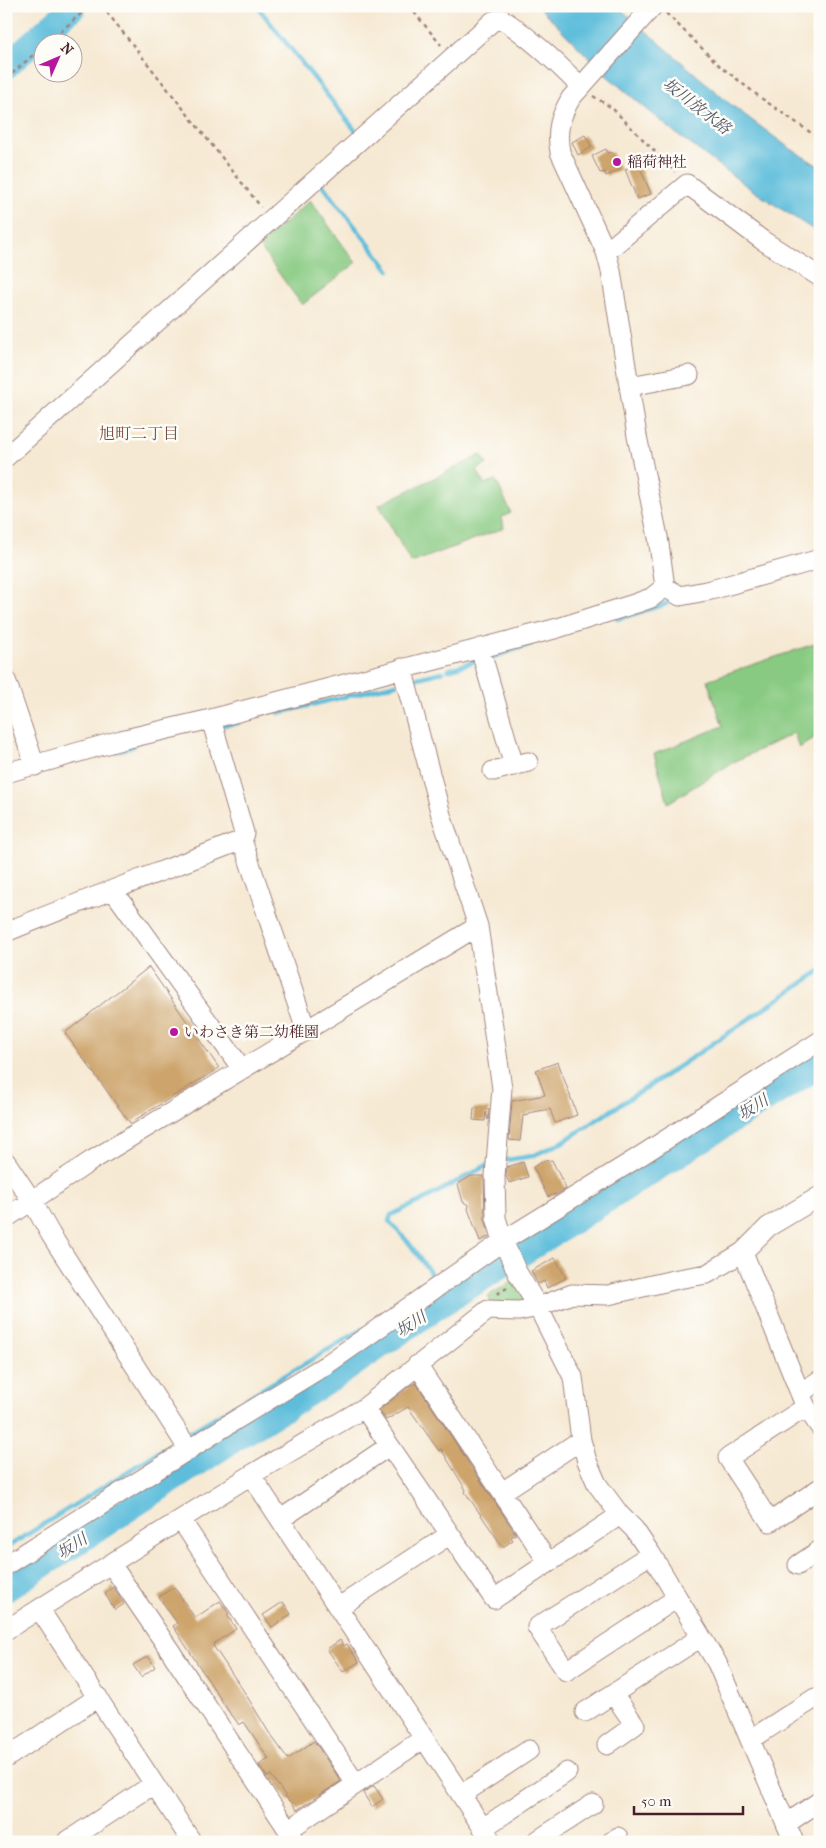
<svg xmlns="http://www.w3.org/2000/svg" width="826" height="1848" viewBox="0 0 826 1848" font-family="'IM FELL French Canon','Noto Serif JP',serif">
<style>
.green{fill:#88ca82;stroke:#697456}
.water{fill:#5dbddb;stroke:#546e83}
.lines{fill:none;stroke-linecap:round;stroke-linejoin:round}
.stream{stroke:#5dbddb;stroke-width:4.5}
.river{stroke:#5dbddb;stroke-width:26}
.building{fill:#cda46c}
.minor-casing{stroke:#a0847f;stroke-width:21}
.path{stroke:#a0847f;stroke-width:2.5;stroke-dasharray:4 4;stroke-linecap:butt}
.minor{stroke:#fff;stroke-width:19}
.poi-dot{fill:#b5179e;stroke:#fdfcf7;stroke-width:2}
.labels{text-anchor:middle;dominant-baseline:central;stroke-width:5;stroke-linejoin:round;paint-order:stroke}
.poi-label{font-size:15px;fill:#4a1f2b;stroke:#fdfcf7;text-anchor:start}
.water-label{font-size:16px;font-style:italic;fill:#515669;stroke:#fdfcf7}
.neighbourhood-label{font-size:16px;fill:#784e42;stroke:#fdfcf7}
</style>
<rect width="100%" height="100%" fill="#fdfcf7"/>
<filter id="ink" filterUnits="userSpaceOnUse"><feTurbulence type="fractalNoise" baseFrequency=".02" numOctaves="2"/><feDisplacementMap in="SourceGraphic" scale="10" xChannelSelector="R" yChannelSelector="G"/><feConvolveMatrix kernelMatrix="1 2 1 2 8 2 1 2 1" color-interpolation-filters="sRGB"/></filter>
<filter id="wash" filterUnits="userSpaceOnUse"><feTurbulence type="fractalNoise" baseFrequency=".0096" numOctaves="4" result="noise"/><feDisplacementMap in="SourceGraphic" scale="20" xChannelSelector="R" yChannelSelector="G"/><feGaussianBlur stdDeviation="1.12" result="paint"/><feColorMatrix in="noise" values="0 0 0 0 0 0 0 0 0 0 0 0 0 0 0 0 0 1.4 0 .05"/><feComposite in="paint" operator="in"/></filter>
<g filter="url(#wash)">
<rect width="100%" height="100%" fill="#f6e9d3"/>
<path class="green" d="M310,200L356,263L302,305L259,246Z
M481,455L487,464L477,470L484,484L496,480L511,513L502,517L504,528L411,563L379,505Z
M820,642V734L799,748L794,733L732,763L668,803L654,754L723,726L707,680Z
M514,1280L525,1298L521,1303H491L488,1296Z"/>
<path class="water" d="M538,6H617L730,104L788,147L820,167V234L752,190L674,132L606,75Z"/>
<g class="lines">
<path class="stream" d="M257,6L355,130
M321,183L389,270
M617,619L666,604L672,598
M490,658L531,644
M448,670L476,661
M414,679L442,672
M279,713L396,684
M222,725L238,723
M113,752L134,746
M500,1161L532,1156L561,1143L669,1073L820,971
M400,1303L432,1275L409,1243L389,1221L391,1215L423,1200L491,1163
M185,1435L363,1329
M6,1548L176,1441"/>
<path class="river" d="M6,66L74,6
M6,1589L233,1440L336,1376L438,1306L820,1065"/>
</g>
<g id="blocks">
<path class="building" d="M585,135L592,147L578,155L572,142Z
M606,149L608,153L612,152L620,170L606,176L605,172L600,173L592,156Z
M639,165L651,194L637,199L625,169Z
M149,967L219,1068L130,1123L65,1033Z
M558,1062L577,1115L555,1123L550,1109L528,1113V1115L523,1116L520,1141L509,1140L512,1101L545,1095L536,1070Z
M474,1108L489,1109L488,1120L486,1112L485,1121L473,1120Z
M552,1160L566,1189L555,1195V1194L548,1197L533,1167L544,1161Z
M523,1162L528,1177L509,1183L506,1176L507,1167Z
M471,1176H484L485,1219L490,1236L480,1241L468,1209L469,1205L463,1202L458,1184Z
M555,1258L566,1278L547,1288L544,1281L538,1284L531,1271Z
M416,1383L516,1534L511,1537L513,1540L503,1547L465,1492L466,1490L441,1449L439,1451L408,1407L386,1420L379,1410L411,1385Z
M113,1587L124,1604L115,1610L105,1594Z
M174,1587L195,1618L220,1601L229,1614L227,1615L236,1629L213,1644L214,1647L245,1693L268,1731L288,1759L314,1741L341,1781L297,1810L290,1800L289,1801L271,1775L267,1777L259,1765L269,1759L244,1722L239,1725L232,1715H231L173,1626L177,1623L159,1597Z
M283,1602L291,1614L272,1627L263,1615Z
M340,1640L344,1646L347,1644L359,1662L343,1672L327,1649Z
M148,1656L155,1667L141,1677L133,1665Z
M374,1786L383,1799L372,1807L363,1793Z"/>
</g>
</g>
<g filter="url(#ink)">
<use href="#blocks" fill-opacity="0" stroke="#a0847f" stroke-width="1"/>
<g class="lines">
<g class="minor-casing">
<path id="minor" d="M606,252L687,184L762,240L820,277
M630,386L689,375
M6,457L493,21L502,19C531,38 556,62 580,86
M665,587L680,596L711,590L820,559
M480,648L514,766
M402,668L441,815L478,926L502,1088L495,1176L496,1218L503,1241L517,1272L538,1307L573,1377L581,1440L587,1461L597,1484L620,1515L634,1529L651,1554L717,1663L794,1842
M6,680L35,766
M211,719L244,833L242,840L306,1030
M493,771L528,762
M6,773L121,740L211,719L558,628L637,603L651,598L665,587L658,537L637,436L611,271L606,252L560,152C556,130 560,117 571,98L653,6
M113,890L242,1069
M6,932C84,900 163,871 242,840
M6,1162L32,1201L51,1235L189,1450
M6,1218L91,1161L478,926
M743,1252L800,1393L806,1407L820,1427
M417,1365L548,1562
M800,1393L820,1380
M806,1407L728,1458L770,1522L820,1488
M364,1408L494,1599L620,1515
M251,1475L492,1842
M502,1492L581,1440
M281,1519L389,1446
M181,1520L356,1784
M651,1554L537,1627L566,1671L677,1598
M111,1564L171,1652L296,1842
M6,1565L234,1421L326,1365L503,1241L634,1160L820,1041
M798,1565L820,1550
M339,1607L449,1535
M40,1610L192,1842
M6,1630L251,1475L364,1408L488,1310L519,1311L538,1307L572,1294L608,1295L678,1279L707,1274L743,1252L768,1227L820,1196
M585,1712L701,1637
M750,1740L815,1698
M607,1745L635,1725L614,1695
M6,1758L98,1697
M461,1795L529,1750
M786,1824L820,1801
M483,1828L567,1772
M288,1830L423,1739
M66,1842L154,1784
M535,1842L593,1804
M611,1842L618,1837"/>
</g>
<path class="path" d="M102,6L261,207
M409,6L441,45
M666,13L720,66L761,98L820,139
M48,42L90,6
M6,79L42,47
M593,96L612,108L675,172
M497,1294L507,1288"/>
<use href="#minor" class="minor"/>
</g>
</g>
<g class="poi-dot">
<circle cx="617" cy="162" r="5"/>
<circle cx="174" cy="1032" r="5"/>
</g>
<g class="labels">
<g class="poi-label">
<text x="627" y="162">稲荷神社</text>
<text x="184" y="1032">いわさき第二幼稚園</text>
</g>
<g class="water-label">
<text transform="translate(697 106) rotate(38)">坂川放水路</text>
<text transform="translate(753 1107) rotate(-32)">坂川</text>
<text transform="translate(411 1324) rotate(-33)">坂川</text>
<text transform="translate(72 1546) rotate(-33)">坂川</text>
</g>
<g class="neighbourhood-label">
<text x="139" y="433">旭町二丁目</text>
</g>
</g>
<rect width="826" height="1848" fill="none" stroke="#fdfcf7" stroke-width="25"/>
<g transform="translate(58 58) rotate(45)"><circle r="24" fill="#fdfcf7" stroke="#b5a4a5"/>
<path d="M0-4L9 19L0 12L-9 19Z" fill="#b5179e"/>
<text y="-8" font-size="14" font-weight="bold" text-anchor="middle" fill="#4a1f2b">N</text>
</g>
<path d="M634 1806v8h109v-8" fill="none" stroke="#4a1f2b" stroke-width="2.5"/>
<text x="641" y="1806" font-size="15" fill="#4a1f2b" stroke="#fdfcf7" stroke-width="4" paint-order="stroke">50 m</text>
</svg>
